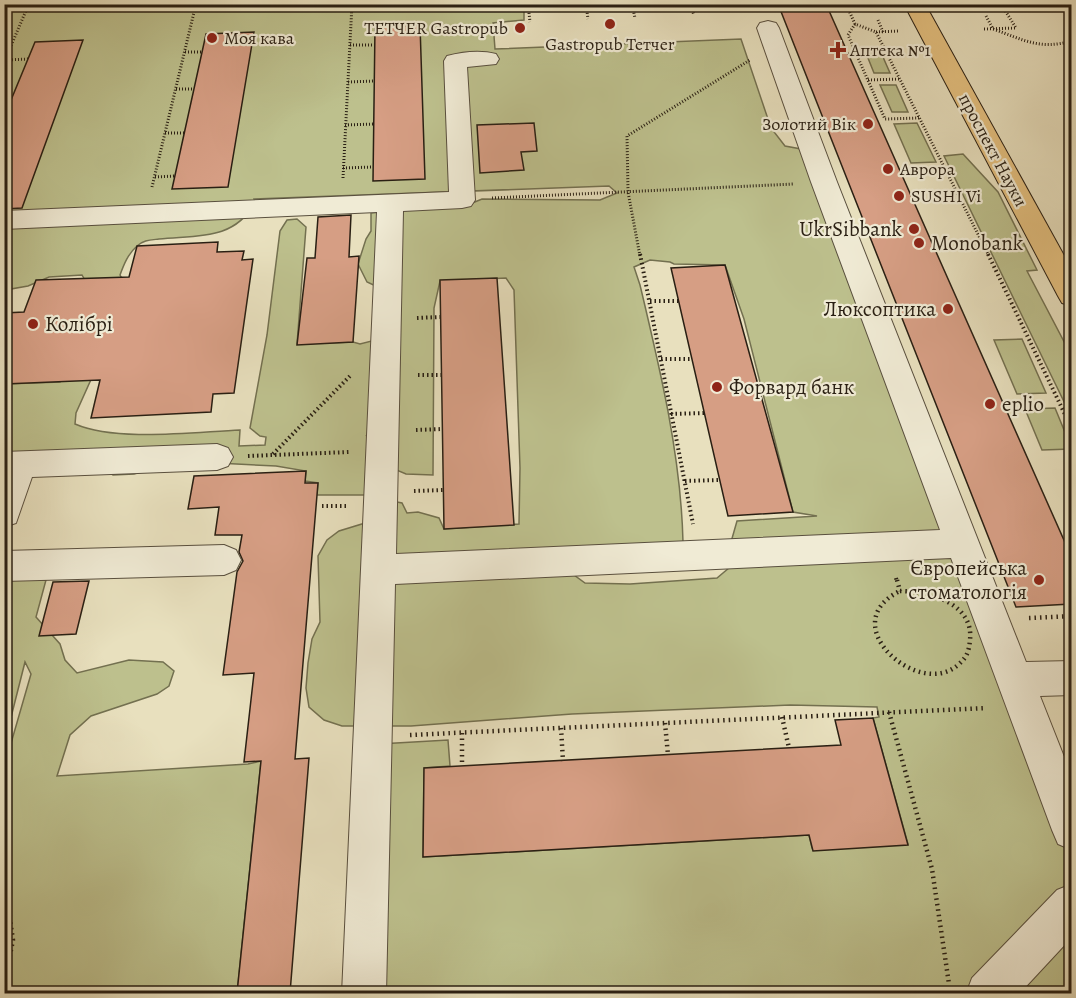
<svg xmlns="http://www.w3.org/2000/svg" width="1076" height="998" viewBox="0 0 1076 998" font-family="Alegreya,serif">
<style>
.green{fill:#bdc08d;stroke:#737050;stroke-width:1.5;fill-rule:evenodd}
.building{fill:#d69e84;stroke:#291f13;stroke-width:1.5}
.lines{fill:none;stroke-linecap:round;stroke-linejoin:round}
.minor-casing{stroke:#594f3e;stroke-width:2}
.major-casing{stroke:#291f13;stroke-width:2}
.path-far2{stroke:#291f13;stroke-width:3;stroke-dasharray:1 2;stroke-linecap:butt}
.path-far1{stroke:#291f13;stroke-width:4;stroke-dasharray:1.5 3;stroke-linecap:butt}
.path{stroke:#291f13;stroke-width:4.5;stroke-dasharray:1.5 4;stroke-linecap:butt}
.minor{fill:#f0ebd5;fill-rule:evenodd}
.major{fill:#e4c07f;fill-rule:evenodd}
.poi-dot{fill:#8f2418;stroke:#f0ebd5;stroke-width:2}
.labels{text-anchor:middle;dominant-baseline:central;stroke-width:4.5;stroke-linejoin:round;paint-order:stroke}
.far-poi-label{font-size:18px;fill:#291f13;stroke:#f0ebd5;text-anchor:start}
.far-street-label{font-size:18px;fill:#291f13;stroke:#f0ebd5}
.poi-label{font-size:21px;fill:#291f13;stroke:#f0ebd5;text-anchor:start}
</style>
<rect width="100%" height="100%" fill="#e8e0be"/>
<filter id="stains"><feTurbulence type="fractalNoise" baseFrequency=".00333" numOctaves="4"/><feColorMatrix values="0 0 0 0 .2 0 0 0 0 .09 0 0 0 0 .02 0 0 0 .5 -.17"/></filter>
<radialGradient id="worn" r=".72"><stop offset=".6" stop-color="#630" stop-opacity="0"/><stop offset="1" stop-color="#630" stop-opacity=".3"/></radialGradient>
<path class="green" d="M541,4L524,7V20L493,23L495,49L741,39L771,128L785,146L801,149L957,561L1071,846V993H372L379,744L448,740L450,766L424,768L423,857L809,835L812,848L818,850L908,844L873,718L879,717L877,707L790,705L572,714L411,726H342L324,720L309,707L306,688L308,663L312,639L320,622L318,556L327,540L339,531L365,523L392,501L402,503L407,513L418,512L439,518L444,529L519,524L520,468L514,290L506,278L440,281L434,308L433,475L406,474L394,469L366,435L378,451L374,495H317L318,483L305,481L306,471L276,466L217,463L152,469L134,474L113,475L101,467L5,469V384L60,382L67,361L93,375L76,413L75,424C117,442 193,432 240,430L239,446L265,445L266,437L260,436L250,428L267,335L280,231L287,220L297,219L306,227L297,344L353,342L360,344L372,341L380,288L367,282L358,264L366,239L371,231V213L404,207L470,204L482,199L600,200L617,193L609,186L254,199L255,203C233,241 197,235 159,239C151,240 143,240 137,246C128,254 124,264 120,275L124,282L94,296L82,275L49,277L28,286L5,290V5ZM650,260L670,262L674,264L725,265L744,319L793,512L817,516L737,521L731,542L736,562L717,578L630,584L585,583L570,572L683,542C681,456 660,369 640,285L634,267Z
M864,48H879L890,73H874Z
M880,85H896L908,112H892Z
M917,123L936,162L911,163L894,124Z
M963,154L998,192L1037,270L1027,271L1071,355V416L944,156Z
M1022,339L1046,393L1017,394L994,340Z
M1055,408L1071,447V449L1042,450L1025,409Z
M5,580H46L36,617L60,644L65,660L77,673L129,660L163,662L174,671L169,686L157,694L91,716L70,735L57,776L248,764L261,761L237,993H5V764L31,674L25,662L5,741Z"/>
<path class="building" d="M778,4H826L1071,556V604L1016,607Z
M420,25L425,179L373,181L375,27Z
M254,32L228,187L172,189L206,34Z
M83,40L22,208L4,209V117L35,42Z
M534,123L537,151L521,152L524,170L480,173L477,125Z
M351,215L349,257L359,256L353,342L297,345L307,258H315L318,217Z
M218,242L217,252L244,251L242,260L253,259L234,393L213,394L211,412L91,418L100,380L4,384V313L24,312L36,280L129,277L137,246Z
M725,265L793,512L728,516L671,268Z
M497,278L514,525L444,529L440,280Z
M306,471L305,483H318L295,759L309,758L290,993H237L261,761L244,762L254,673L223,675L237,572L243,561L239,552L242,535H215L219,507L188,509L194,476Z
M89,581L76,634L39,636L53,582Z
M873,718L908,845L813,851L809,835L423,857L424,768L841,745L835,720Z"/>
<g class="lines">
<g class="minor-casing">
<path id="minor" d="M768,21L776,23L779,28L837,182L1026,662L1072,661V695L1040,696L1072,777V850L1058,844L1052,830L951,558L395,584L386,994H342L377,212L4,229V211L449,192L444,61L447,56C462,52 481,50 496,54L499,59L496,64L467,67L475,200L471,206L462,208L403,211L396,554L940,530L811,182L757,28L760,23Z
M217,444L228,448L233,457L228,466L217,470L32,477L16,523L4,527V452Z
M224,545L236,550L241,560L236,570L224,575L4,581V551Z
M1072,884V937L1019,994H966L972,978L1057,890Z"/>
</g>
<g class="major-casing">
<path id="major" d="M904,4H925L1072,270V306L1062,303L1058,296Z"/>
</g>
<path class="path-far2" d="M528,4L530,22
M586,4L588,19
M632,4L635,18
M690,4L694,15
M846,4L855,24L876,32L989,256
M1068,4L1072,10
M4,7L91,4
M986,16L993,29C1024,40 1039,50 1072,41
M878,20L883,32
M855,24L848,35L885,119L919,118
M984,29L1016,28L1001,4
M876,32L899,31
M350,45H375
M185,52H202
M6,60L28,59
M4,62L28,6
M868,80L900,79
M348,82L374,81
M176,89H194
M4,96H13
M345,125L374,124
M165,133H184
M343,168L373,167
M155,177L175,176
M343,178L352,4
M152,187L196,4
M492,198L794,184
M640,256L628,192L627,136L750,60"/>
<path class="path-far1" d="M640,254L693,524
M988,254L1072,429
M650,301H679
M417,318L440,317
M661,359H692
M418,375H441
M671,414L705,413
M416,430L442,429
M273,454L350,376
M248,456L349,452
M685,481L720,480
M414,491L443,490
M322,506H347
M896,578L897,582"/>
<path class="path" d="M897,580L900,591
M900,591C928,591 974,603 970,640C969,651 967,657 959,664C920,701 832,624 900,591Z
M1029,618L1072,616
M889,712L932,869L949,984
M782,717L789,748
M665,723L668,755
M561,728L563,761
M462,733V766
M410,735L986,708
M4,879L13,940L4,985"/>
<use href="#minor" class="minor"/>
<use href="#major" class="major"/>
</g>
<g class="poi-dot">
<circle cx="610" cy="24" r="6"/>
<circle cx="520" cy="28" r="6"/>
<circle cx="212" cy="38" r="6"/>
<path d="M835 41h6v6h6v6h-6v6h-6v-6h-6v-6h6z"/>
<circle cx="868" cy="124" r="6"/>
<circle cx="888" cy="169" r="6"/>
<circle cx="899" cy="196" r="6"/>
<circle cx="914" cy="229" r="6"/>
<circle cx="919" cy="243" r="6"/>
<circle cx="948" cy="309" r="6"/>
<circle cx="33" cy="324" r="6"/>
<circle cx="717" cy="387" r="6"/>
<circle cx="990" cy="404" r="6"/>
<circle cx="1039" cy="580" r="6"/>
</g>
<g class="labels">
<g class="far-poi-label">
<text x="508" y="28" text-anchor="end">ТЕТЧЕR Gastropub</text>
<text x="224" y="38">Моя кава</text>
<text x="610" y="44" text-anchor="middle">Gastropub Teтчеr</text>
<text x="850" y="50">Аптека №1</text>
<text x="856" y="124" text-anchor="end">Золотий Вік</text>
<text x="900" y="169">Аврора</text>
<text x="911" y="196">SUSHI Vi</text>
</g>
<g class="far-street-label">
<text transform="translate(993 150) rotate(62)">проспект Науки</text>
</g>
<g class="poi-label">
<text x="902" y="229" text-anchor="end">UkrSibbank</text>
<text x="931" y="243">Monobank</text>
<text x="936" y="309" text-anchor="end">Люксоптика</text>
<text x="45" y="324">Колібрі</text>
<text x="729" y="387">Форвард банк</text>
<text x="1002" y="404">eplio</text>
<text x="1027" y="568" text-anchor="end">Європейська<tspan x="1027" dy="24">стоматологія</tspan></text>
</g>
</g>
<rect width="1076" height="998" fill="none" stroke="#e8e0be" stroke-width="24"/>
<rect x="6" y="6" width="1064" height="986" fill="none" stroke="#291f13" stroke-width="3"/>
<rect x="12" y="12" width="1052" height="974" fill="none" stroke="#291f13" stroke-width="1.5"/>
<rect width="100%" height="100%" filter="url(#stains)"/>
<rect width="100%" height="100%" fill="url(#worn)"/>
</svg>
